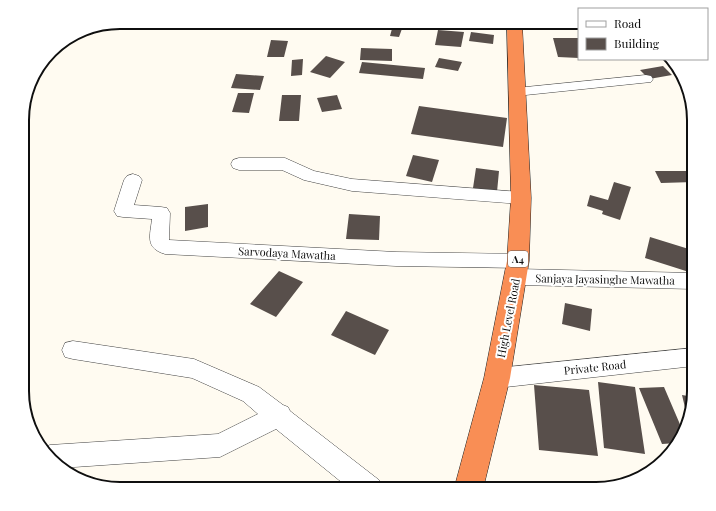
<svg xmlns="http://www.w3.org/2000/svg" width="716" height="511" viewBox="0 0 716 511" font-family="'Playfair Display',serif">
<style>
.building{fill:#584f4b}
.lines{fill:none;stroke-linecap:round;stroke-linejoin:round}
.minor-casing{stroke:#424242;stroke-width:1}
.highway-casing{stroke:#202020;stroke-width:1}
.minor{fill:#fff;fill-rule:evenodd}
.highway{fill:#f98e55;fill-rule:evenodd}
.labels{text-anchor:middle;dominant-baseline:central;stroke-width:4;stroke-linejoin:round;paint-order:stroke}
.shield{fill:#fff;stroke:#575757;stroke-width:1}
.shield-label{font-size:10px;font-weight:bold;fill:#0f0f0f}
.street-label{font-size:11px;fill:#0f0f0f;stroke:#fff}
.rim{fill:none;stroke:#0f0f0f;stroke-width:2}
</style>
<rect width="100%" height="100%" fill="#fffbf1"/>
<path class="building" d="M393,25L403,26L399,37L390,36Z
M438,30L464,32L461,47L435,45Z
M471,32L494,35L493,44L469,41Z
M553,38H579V58L558,57Z
M271,40L288,41L284,57H267Z
M361,48L392,49V61L360,60Z
M326,56L345,62L330,78L310,72Z
M439,58L462,62L458,71L435,67Z
M303,59L302,75L291,76L292,60Z
M362,62L425,68L423,79L359,73Z
M663,66L672,75L649,79L640,70Z
M236,74L264,76L260,90L231,88Z
M238,93H254L249,113L232,112Z
M282,95H301L299,121H279Z
M337,95L342,109L322,112L317,98Z
M419,106L507,118L503,147L411,134Z
M413,155L439,160L432,182L406,176Z
M476,168L499,171L497,192L473,188Z
M655,171H694V182L661,183Z
M614,182L631,187L620,220L602,214L603,211L587,206L590,195L608,200Z
M208,204V227L185,231V207Z
M349,214L380,216L379,240L346,239Z
M650,237L692,250L689,272L645,258Z
M279,271L303,282L276,317L250,304Z
M565,303L592,309L590,331L562,324Z
M346,311L389,330L375,355L331,335Z
M598,382L635,387L645,454L604,448Z
M534,385L589,390L598,456L539,450Z
M664,387L682,429L677,443L662,444L639,388Z
M682,395L694,397L687,416Z"/>
<g class="lines">
<g class="minor-casing">
<path id="minor" d="M646,75L651,76L653,79L651,82L516,96L511,95L509,92L511,89L516,88Z
M239,158H285L314,171L352,179L521,192L527,194L530,198L527,202L521,204L352,191L304,180L282,170H239L233,168L231,164L233,160Z
M133,174L139,176L142,180L134,205L161,207L167,208L170,213L169,240L396,252L518,254L525,256L528,261L525,266L518,268L396,266L165,254C145,248 150,236 152,219L123,217L117,216L114,211L124,180L127,176Z
M517,269L694,273V289L517,285L510,282L507,277L510,272Z
M73,341L194,359L259,387L283,405L288,407L290,411L379,480L382,489H350L276,429L220,457L60,468L42,448L50,445L218,434L258,414L243,401L192,378L73,359L65,357L62,350L65,343Z
M694,348V366L497,388L489,385L486,378L489,371L497,368Z"/>
</g>
<g class="highway-casing">
<path id="highway" d="M507,23H522L531,198L529,261L510,378L483,489H454L484,378L507,261L511,198Z"/>
</g>
<use href="#minor" class="minor"/>
<use href="#highway" class="highway"/>
</g>
<g class="labels">
<rect class="shield" x="508" y="251" width="20" height="16" rx="3"/>
<g class="shield-label">
<text x="518" y="259">A4</text>
</g>
<g class="street-label">
<text transform="translate(287 253) rotate(3)">Sarvodaya Mawatha</text>
<text transform="translate(605 279) rotate(1)">Sanjaya Jayasinghe Mawatha</text>
<text transform="translate(508 318) rotate(-79)">High Level Road</text>
<text transform="translate(595 367) rotate(-6)">Private Road</text>
</g>
</g>
<path d="M0 0H716V511H0ZM120 29H596A91 91 0 0 1 687 120V391A91 91 0 0 1 596 482H120A91 91 0 0 1 29 391V120A91 91 0 0 1 120 29Z" fill="#fff" fill-rule="evenodd"/>
<path class="rim" d="M120 29H596A91 91 0 0 1 687 120V391A91 91 0 0 1 596 482H120A91 91 0 0 1 29 391V120A91 91 0 0 1 120 29Z"/>
<rect x="578" y="8" width="130" height="52" fill="#ffffff" stroke="#9f9f9f"/>
<rect x="586" y="21" width="20" height="6" fill="#ffffff" stroke="#9f9f9f"/>
<text x="614" y="28" font-size="12" fill="#0f0f0f">Road</text>
<rect x="586" y="38" width="20" height="12" fill="#584f4b" stroke="#9f9f9f"/>
<text x="614" y="48" font-size="12" fill="#0f0f0f">Building</text>
</svg>
